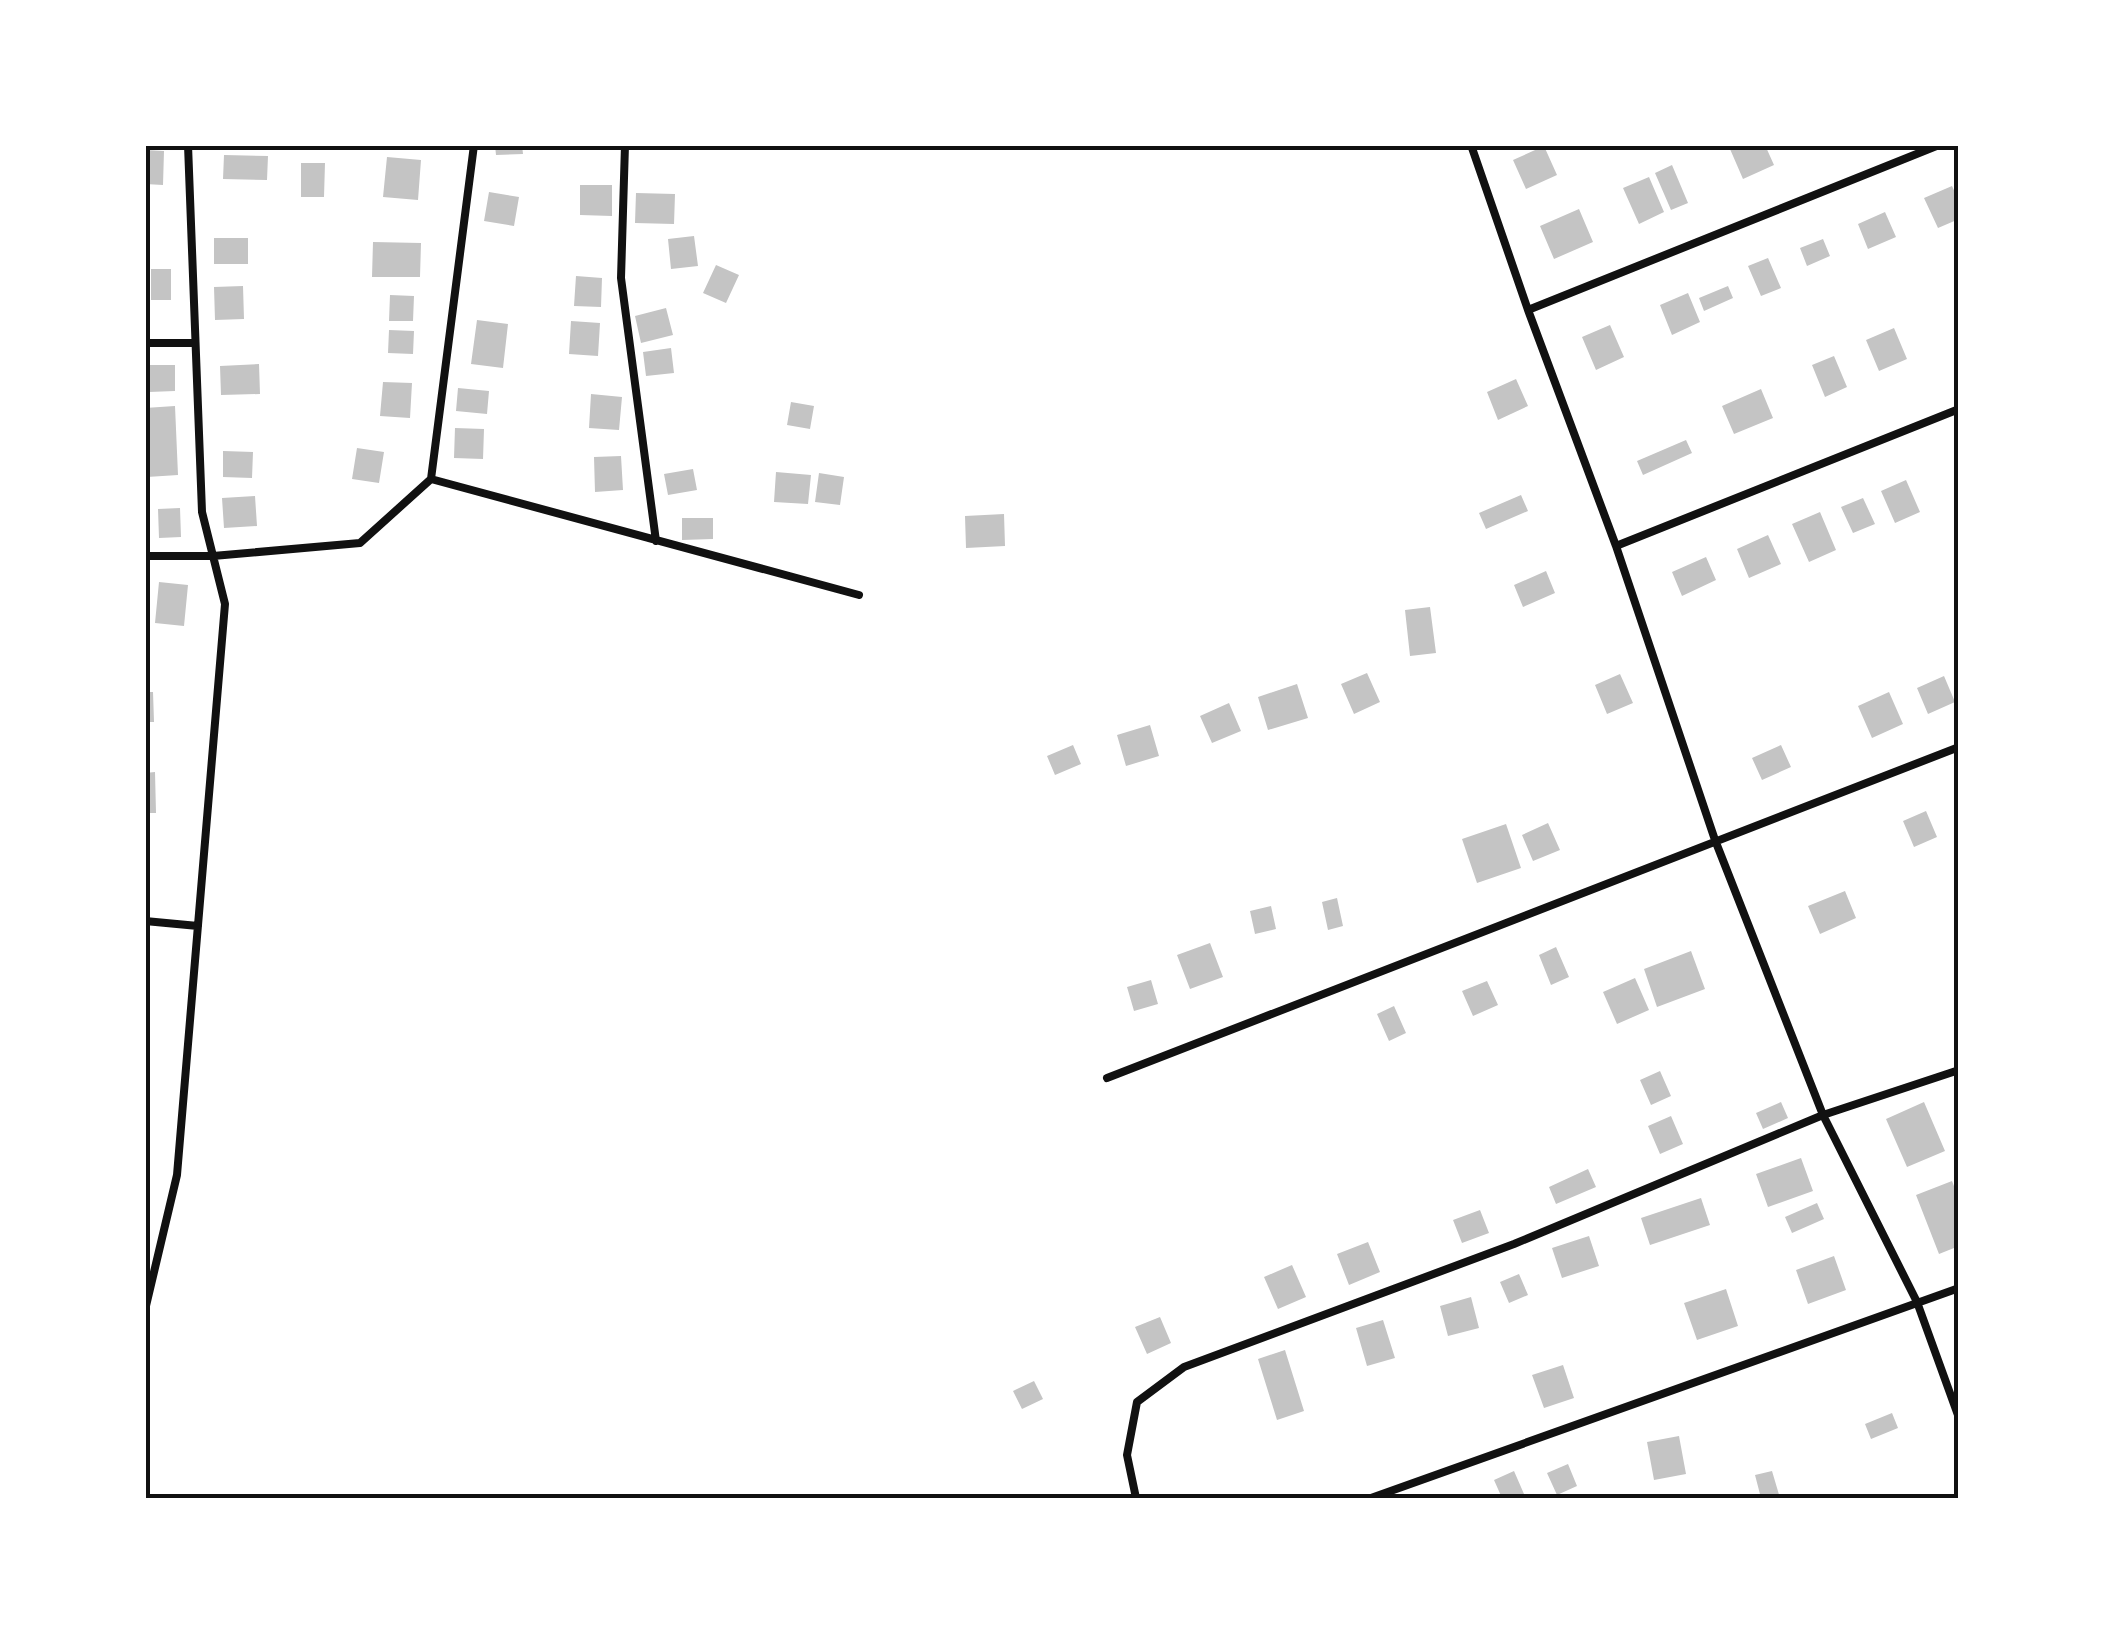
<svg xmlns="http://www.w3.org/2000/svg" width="2104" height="1643" viewBox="0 0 2104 1643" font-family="'Exo 2',sans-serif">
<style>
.building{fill:#c4c4c4}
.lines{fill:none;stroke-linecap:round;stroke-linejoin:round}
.minor{stroke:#111;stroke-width:8}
.neatline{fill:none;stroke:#111;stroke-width:4}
</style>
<rect width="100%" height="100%" fill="#fff"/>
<path class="building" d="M495,145H522L523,154L496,155Z
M1738,145H1765L1774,165L1743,179L1730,149Z
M1544,146L1557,175L1526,189L1513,160Z
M145,150L164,151L163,185L145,184Z
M224,155L268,156L267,180L223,179Z
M387,157L421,160L418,200L383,197Z
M301,163H325L324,197H301Z
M1672,165L1688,203L1671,210L1655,173Z
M1649,177L1664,212L1639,224L1623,188Z
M580,185H612V216L580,215Z
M1952,186L1959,201V219L1938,228L1924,198Z
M489,192L519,197L514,226L484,221Z
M636,193L675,194L674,224L635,223Z
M1579,209L1593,242L1554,259L1540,226Z
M1885,212L1896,237L1868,249L1858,224Z
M694,236L698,266L671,269L668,239Z
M214,238H248V264H214Z
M1823,239L1830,256L1807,266L1800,248Z
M373,242L421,243L420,277H372Z
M1768,258L1781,288L1761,296L1748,266Z
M716,265L739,275L726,303L703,293Z
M151,269H171V300H151Z
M576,276L602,278L601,307L574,306Z
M243,286L244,319L215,320L214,287Z
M1728,286L1733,298L1704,311L1699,298Z
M1688,293L1700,322L1672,335L1660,305Z
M390,295L414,296L413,321H389Z
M666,308L673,335L641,343L635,316Z
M477,320L508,324L503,368L471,364Z
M571,321L600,323L598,356L569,354Z
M1610,325L1624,357L1596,370L1582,337Z
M1894,328L1907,359L1879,371L1866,340Z
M389,330L414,331L413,354L388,353Z
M671,348L674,373L646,376L643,352Z
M1834,356L1847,387L1825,397L1812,365Z
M259,364L260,394L221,395L220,366Z
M149,365H175V391L149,392Z
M1516,379L1528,406L1498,420L1487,392Z
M383,382L412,383L410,418L380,416Z
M458,388L489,391L487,414L456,411Z
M1761,389L1773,418L1734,434L1722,406Z
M591,394L622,397L619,430L589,428Z
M791,402L814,406L810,429L787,425Z
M175,406L178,475L147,477L145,408Z
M455,428L484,429L483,459L454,458Z
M1686,440L1692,453L1643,475L1637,461Z
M357,448L384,452L379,483L352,479Z
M223,451L253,452L252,478L223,477Z
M621,456L623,490L595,492L594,457Z
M693,469L697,490L668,495L664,474Z
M776,472L811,475L808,504L774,502Z
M819,473L844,477L840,505L815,502Z
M1906,480L1920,512L1895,523L1881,491Z
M1521,495L1528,511L1486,529L1479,513Z
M255,496L257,526L224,528L222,498Z
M1863,498L1875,524L1853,533L1841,507Z
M180,508L181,537L159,538L158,509Z
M1820,512L1836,550L1809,562L1792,524Z
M1004,514L1005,546L966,548L965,516Z
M682,518H713V539L682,540Z
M1768,535L1781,564L1749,578L1737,549Z
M1706,557L1716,580L1682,596L1672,572Z
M1546,571L1555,593L1523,607L1514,585Z
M159,582L188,585L184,626L155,623Z
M1430,607L1436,653L1410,656L1405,610Z
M1367,673L1380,702L1354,714L1341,684Z
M1620,674L1633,703L1607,714L1595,685Z
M1944,676L1955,702L1928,714L1917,688Z
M1297,684L1308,718L1268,730L1258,697Z
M145,692H153L154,722H145Z
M1889,692L1903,724L1872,738L1858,706Z
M1229,703L1241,731L1212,743L1200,716Z
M1150,725L1159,756L1126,766L1117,735Z
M1073,745L1081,764L1055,775L1047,756Z
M1781,745L1791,767L1762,780L1752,758Z
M155,772L156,813H145V773Z
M1926,811L1937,837L1914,847L1903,821Z
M1548,823L1560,850L1533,861L1522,835Z
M1506,824L1521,868L1477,883L1462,839Z
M1845,891L1856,918L1820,934L1808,906Z
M1337,898L1343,926L1328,930L1322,902Z
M1271,906L1276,929L1255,934L1250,911Z
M1210,943L1223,977L1190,989L1177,955Z
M1556,947L1569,977L1551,985L1539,955Z
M1691,951L1705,989L1657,1007L1644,969Z
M1635,978L1649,1010L1617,1024L1603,992Z
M1151,980L1158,1004L1134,1011L1127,987Z
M1487,981L1498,1005L1473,1016L1462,991Z
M1394,1006L1406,1033L1389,1041L1377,1014Z
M1660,1071L1671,1096L1651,1105L1640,1080Z
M1781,1102L1788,1118L1763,1129L1756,1113Z
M1924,1102L1945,1151L1907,1167L1886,1119Z
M1671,1116L1683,1144L1660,1154L1648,1126Z
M1801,1158L1813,1191L1768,1207L1756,1174Z
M1588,1169L1596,1187L1556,1204L1549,1187Z
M1952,1181L1959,1199V1246L1939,1254L1916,1195Z
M1701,1198L1710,1225L1650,1245L1641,1218Z
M1817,1203L1824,1219L1792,1233L1785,1217Z
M1480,1210L1489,1233L1462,1243L1453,1220Z
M1589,1236L1599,1266L1562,1278L1552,1248Z
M1368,1242L1380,1272L1349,1285L1337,1254Z
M1834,1256L1846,1290L1808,1304L1796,1270Z
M1292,1265L1306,1297L1278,1309L1264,1277Z
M1519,1274L1528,1295L1509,1303L1500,1282Z
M1726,1289L1738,1326L1697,1340L1684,1303Z
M1471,1297L1479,1328L1448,1336L1440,1306Z
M1160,1317L1171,1343L1147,1354L1135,1327Z
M1383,1320L1395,1358L1367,1366L1356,1328Z
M1285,1350L1304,1411L1277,1420L1258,1359Z
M1563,1365L1574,1398L1544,1408L1532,1375Z
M1034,1381L1043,1399L1022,1409L1013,1391Z
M1892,1413L1898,1428L1871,1439L1865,1424Z
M1679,1436L1686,1474L1654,1480L1647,1442Z
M1568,1464L1577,1486L1557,1495L1547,1473Z
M1514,1471L1524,1494L1514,1498H1502L1494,1480Z
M1772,1471L1780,1498H1761L1755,1475Z"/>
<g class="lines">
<path class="minor" d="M625,145L621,278L656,541
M1471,145L1528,310L1616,546L1715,840L1823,1115L1917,1302L1959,1418
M1528,310L1939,145
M145,343H195
M431,479L474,145
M1616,546L1959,409
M145,556H213L360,543L431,479L859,595
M145,921L198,926
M1107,1078L1959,747
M145,1310L177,1175L225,604L202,512L188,145
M1136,1498L1127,1455L1137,1402L1184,1367L1514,1244L1823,1115L1959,1070
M1371,1498L1959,1288"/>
</g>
<rect width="2104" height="1643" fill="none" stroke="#ffffff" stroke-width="295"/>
<rect x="148" y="148" width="1808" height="1348" class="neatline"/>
</svg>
